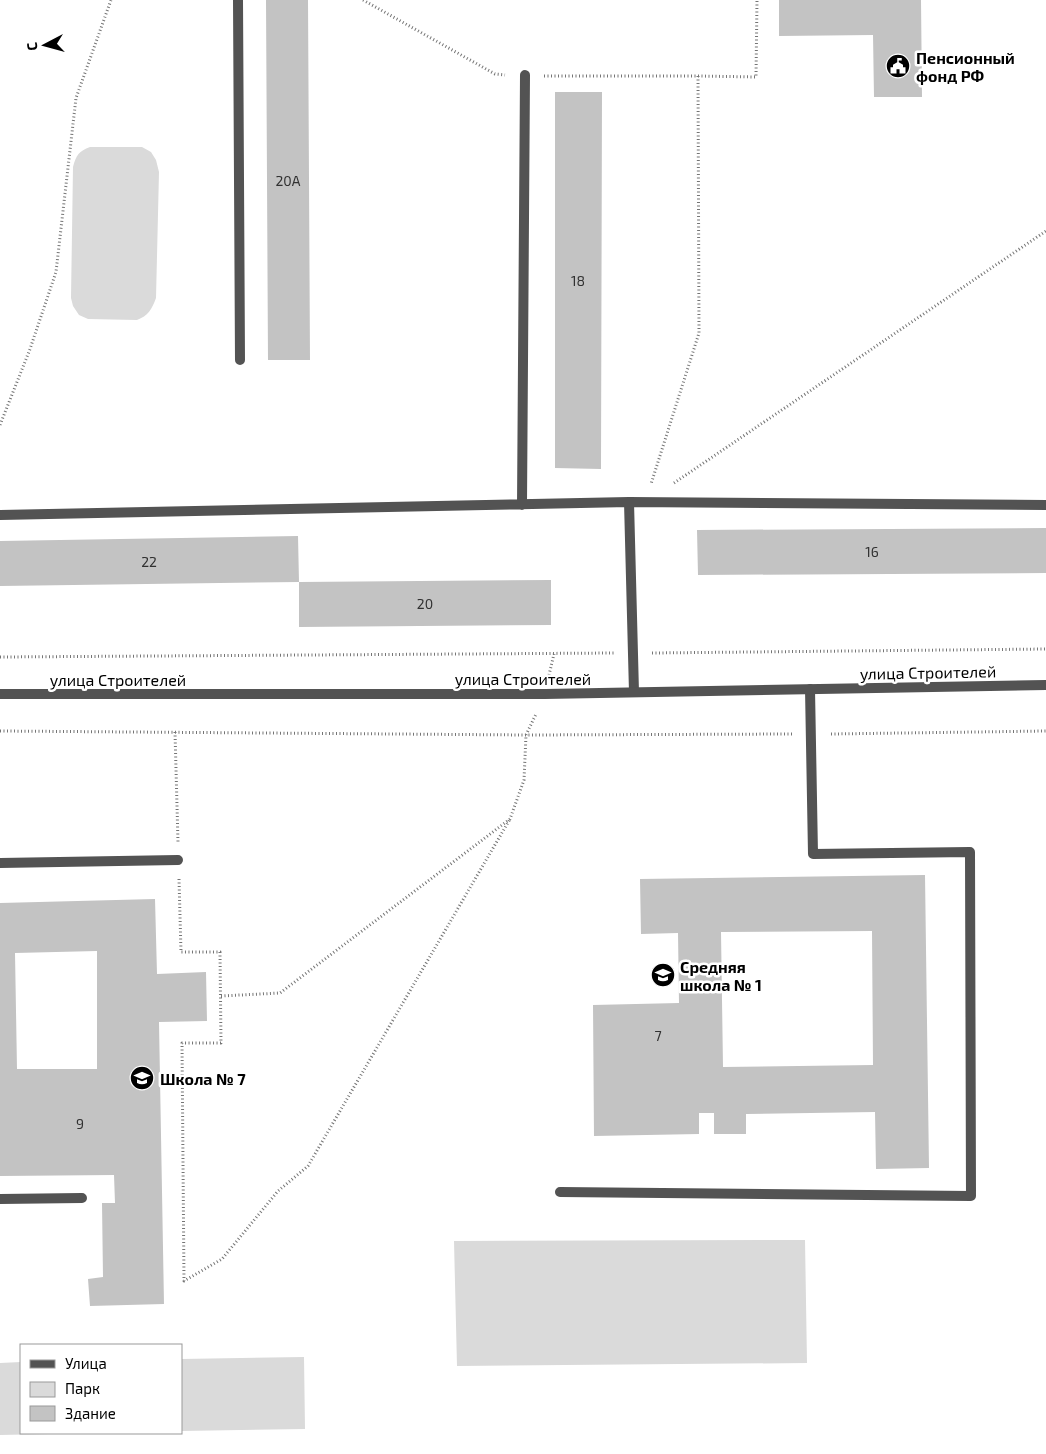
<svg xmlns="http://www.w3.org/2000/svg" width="1046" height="1454" viewBox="0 0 1046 1454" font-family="'Exo 2',sans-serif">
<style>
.green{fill:#dadada}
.building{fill:#c3c3c3;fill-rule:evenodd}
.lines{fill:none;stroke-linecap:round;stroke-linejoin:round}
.path{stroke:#757575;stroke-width:3;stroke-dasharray:1 2.5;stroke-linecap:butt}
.service{stroke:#535353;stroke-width:10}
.minor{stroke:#535353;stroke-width:10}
.labels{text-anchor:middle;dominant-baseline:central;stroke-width:5;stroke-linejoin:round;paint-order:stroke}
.number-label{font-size:14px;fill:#313131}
.poi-label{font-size:16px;font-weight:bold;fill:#000;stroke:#fff;text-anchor:start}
.street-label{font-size:16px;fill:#000;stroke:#fff}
</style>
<rect width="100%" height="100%" fill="#fff"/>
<path class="green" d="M90,147H142L151,152L156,160L159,172L156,298C152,309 148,316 137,320L88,319L79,315L73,306L71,298L73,167C76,155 79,151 90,147Z
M805,1240L807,1363L457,1366L454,1241Z
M304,1357L305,1429L181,1431V1359Z
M21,1362V1433H98L0,1435V1363Z"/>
<path class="building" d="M266,0H308L310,360H268Z
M779,0H921L922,97H874L873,35L779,36Z
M555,92H602L601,469L555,468Z
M1046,528V573L698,575L697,530Z
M298,536L299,582L0,586V541Z
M551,580V625L299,627V582Z
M925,875L929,1168L876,1169L875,1112L746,1114V1134H714V1113H699V1134L594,1136L593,1005L679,1003L678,933L641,934L640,879ZM872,931L873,1065L723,1067L721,932Z
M155,899L157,974L206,972L207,1021L159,1022L164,1304L90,1306L88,1279L103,1277L102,1203H115L114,1175L0,1176V903ZM97,951V1069H17L15,953Z"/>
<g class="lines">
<path class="path" d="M363,0L495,74L505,75
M544,76H698L699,333L651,484
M698,76L756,77L757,0
M0,425L30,349L56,272L76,98L111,0
M674,483L1046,231
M652,653L1046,649
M0,657L615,653
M549,675L554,654
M0,731L526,735L792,734
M175,732L178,842
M831,734L1046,731
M179,879L181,952H220L221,1043H182L184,1281L222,1259L278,1191L308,1166L510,819
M221,996L280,993L510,819L524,780L526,735L536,714"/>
<path class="service" d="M238,0L240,360
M629,502L1046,505
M522,505L525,75
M0,515L629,502L634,692
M0,863L178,860
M560,1192L971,1196L970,852L813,854L810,689
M0,1199L82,1198"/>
<path class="minor" d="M0,694H545L1046,685"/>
</g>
<defs>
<g id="civic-disc" transform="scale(1.25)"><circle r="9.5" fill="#000" stroke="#fff"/><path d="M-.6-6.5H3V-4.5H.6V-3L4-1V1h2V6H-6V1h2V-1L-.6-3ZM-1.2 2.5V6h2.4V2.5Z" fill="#fff"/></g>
<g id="school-disc" transform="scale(1.25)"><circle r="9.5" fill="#000" stroke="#fff"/><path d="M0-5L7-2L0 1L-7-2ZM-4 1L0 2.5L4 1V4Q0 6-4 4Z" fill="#fff"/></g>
</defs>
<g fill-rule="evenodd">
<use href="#civic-disc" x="898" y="66"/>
<use href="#school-disc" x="663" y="975"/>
<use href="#school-disc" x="142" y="1078"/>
</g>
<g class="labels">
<g class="number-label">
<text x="288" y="180">20А</text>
<text x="578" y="280">18</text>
<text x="872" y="551">16</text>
<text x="149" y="561">22</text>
<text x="425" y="603">20</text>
<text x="658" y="1035">7</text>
<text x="80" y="1123">9</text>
</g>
<g class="poi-label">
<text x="916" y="57">Пенсионный<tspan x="916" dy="18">фонд РФ</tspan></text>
<text x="680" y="966">Средняя<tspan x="680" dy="18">школа № 1</tspan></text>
<text x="160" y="1078">Школа № 7</text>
</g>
<g class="street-label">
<text transform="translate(928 672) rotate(-1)">улица Строителей</text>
<text x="523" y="678">улица Строителей</text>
<text x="118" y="679">улица Строителей</text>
</g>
</g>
<rect x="20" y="1344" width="162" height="90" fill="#ffffff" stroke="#999999"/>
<rect x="30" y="1360" width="25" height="8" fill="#535353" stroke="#999999"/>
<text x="65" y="1369" font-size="15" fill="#000000">Улица</text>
<rect x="30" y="1382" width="25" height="15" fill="#dadada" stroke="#999999"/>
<text x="65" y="1394" font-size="15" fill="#000000">Парк</text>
<rect x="30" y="1406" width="25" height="15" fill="#c3c3c3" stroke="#999999"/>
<text x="65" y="1419" font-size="15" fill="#000000">Здание</text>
<g transform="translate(45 45) rotate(264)" stroke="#ffffff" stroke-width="4" paint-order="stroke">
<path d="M0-4L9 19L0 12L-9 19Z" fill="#000000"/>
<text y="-8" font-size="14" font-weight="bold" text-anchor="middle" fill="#000000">С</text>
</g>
</svg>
